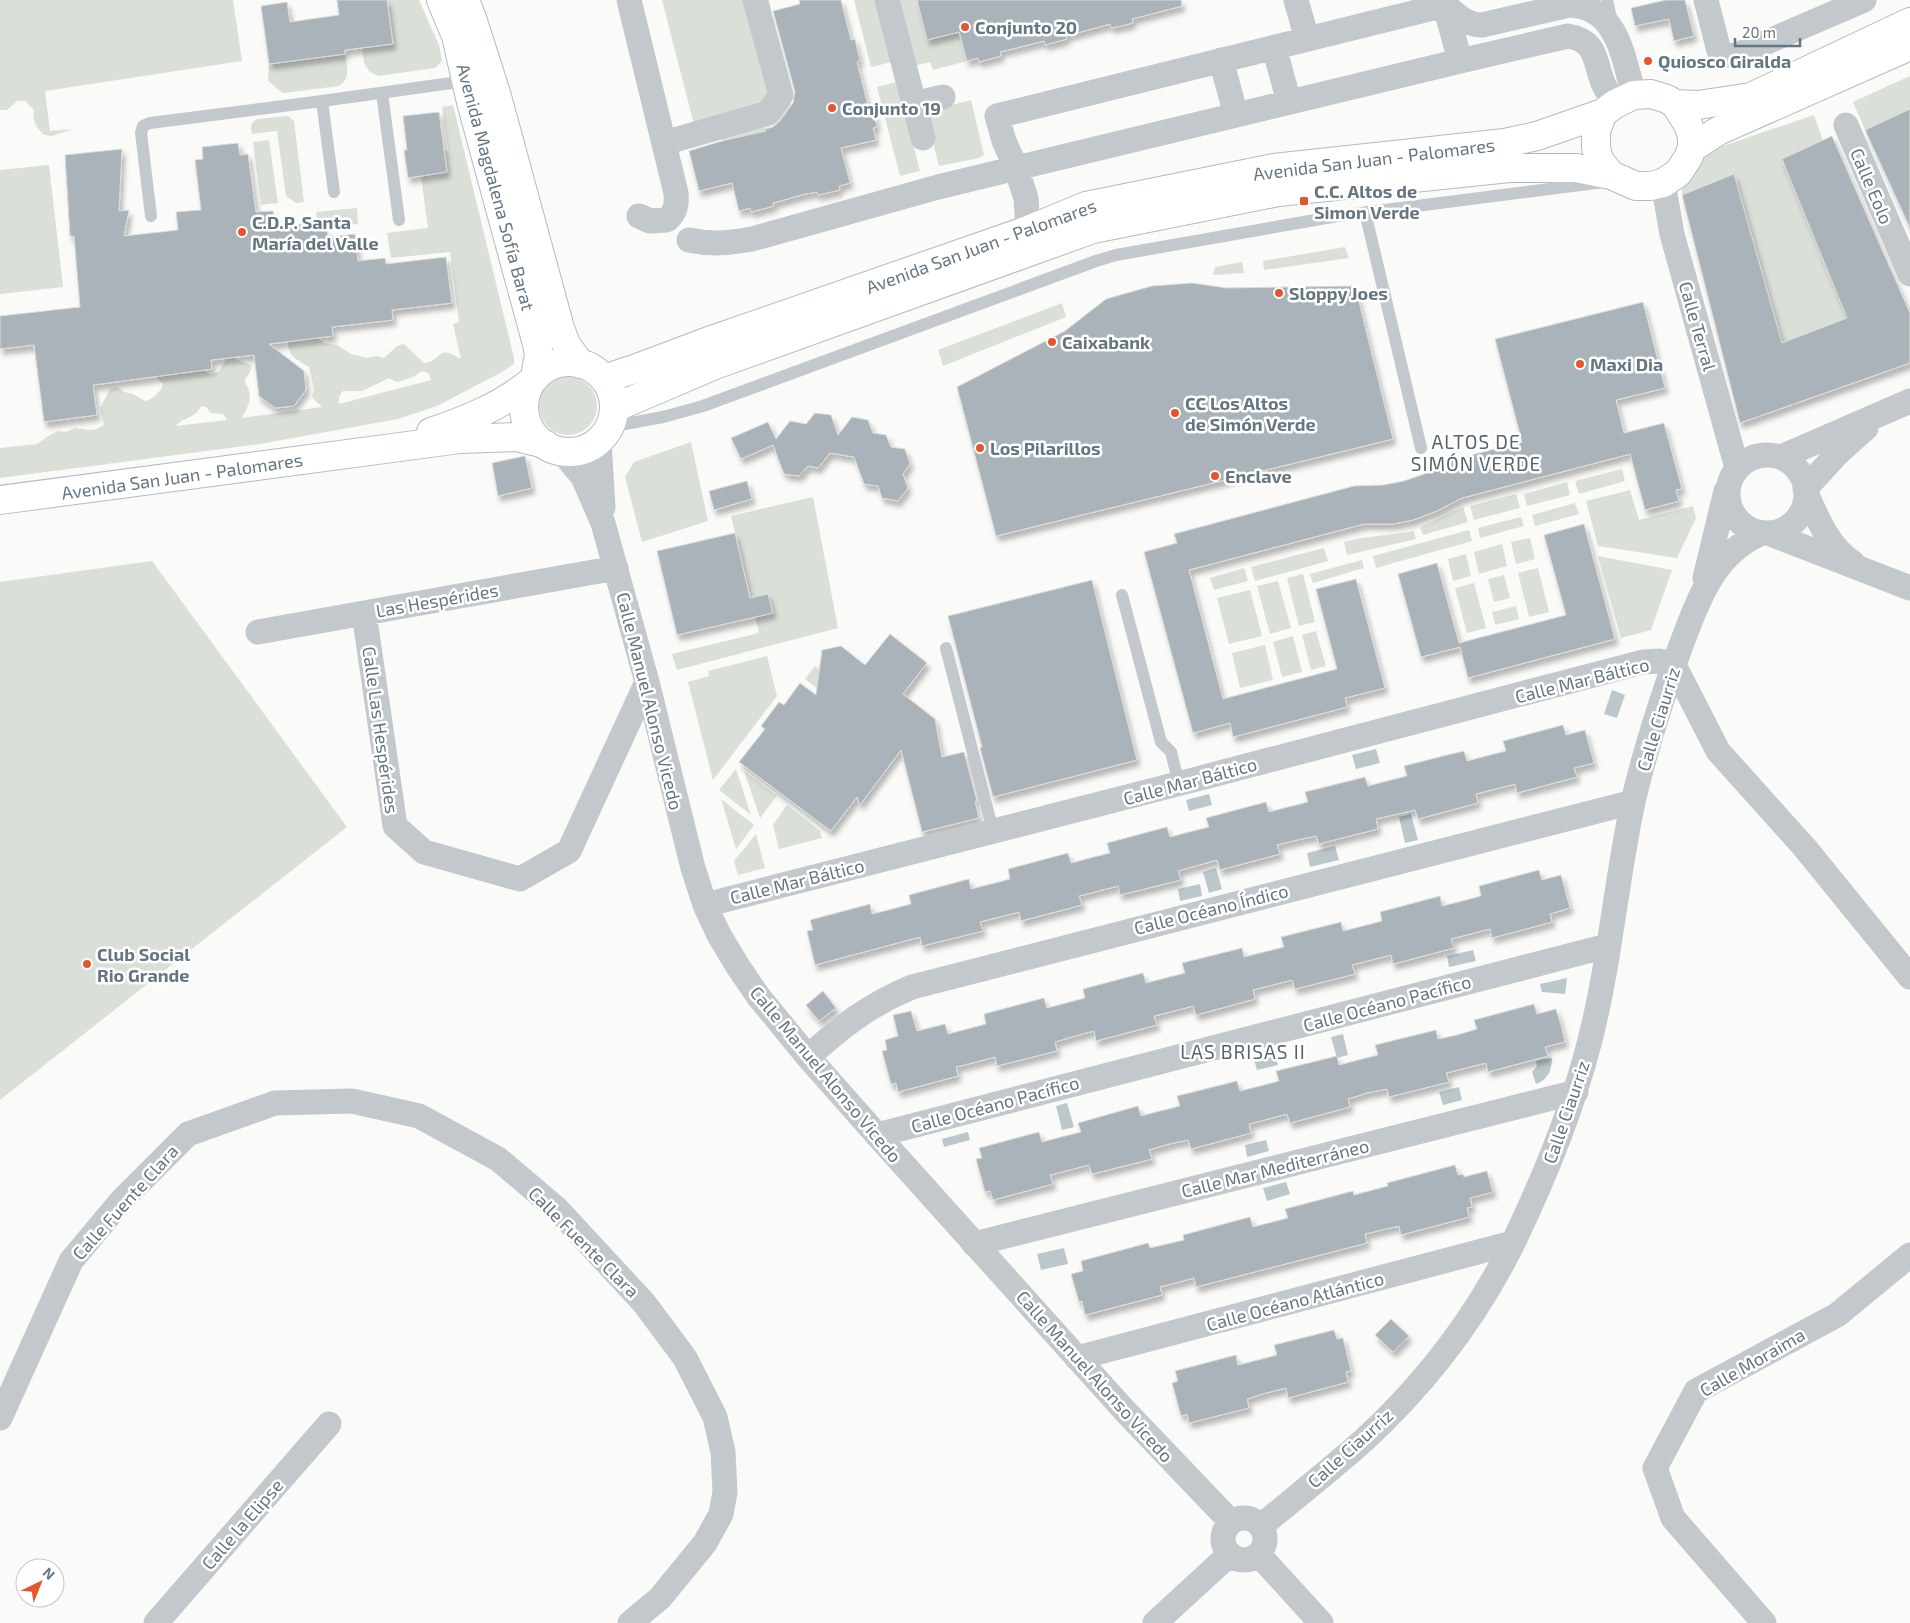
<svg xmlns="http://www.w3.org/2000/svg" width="1910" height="1623" viewBox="0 0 1910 1623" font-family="'Exo 2',sans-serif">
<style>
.green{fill:#dadfd7;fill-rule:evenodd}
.water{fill:#bbc7cb}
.building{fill:#aab3b9;stroke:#dcdcda;filter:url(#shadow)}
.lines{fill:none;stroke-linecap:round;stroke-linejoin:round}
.secondary-casing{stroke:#b3babf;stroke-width:30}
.lane{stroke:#c3c8cc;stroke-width:12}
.street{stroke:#c3c8cc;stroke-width:25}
.secondary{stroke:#fff;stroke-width:28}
.poi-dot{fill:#e4572e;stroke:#fff;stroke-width:2}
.labels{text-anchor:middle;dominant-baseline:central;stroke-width:5;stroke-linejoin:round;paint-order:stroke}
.poi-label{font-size:18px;font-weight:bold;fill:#657683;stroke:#fff;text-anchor:start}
.street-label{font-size:18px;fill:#657683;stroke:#fff}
.neighbourhood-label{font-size:19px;letter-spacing:1px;fill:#57646e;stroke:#fff}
</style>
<defs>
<filter id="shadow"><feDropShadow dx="3" dy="5.5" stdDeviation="2.5" flood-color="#0004"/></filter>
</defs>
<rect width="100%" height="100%" fill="#fafaf8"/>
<path class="green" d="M0,0H233L242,61L45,91L50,131L73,129L52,136L44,135C36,127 32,121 34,110L25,101H17L7,110H0Z
M387,0H419L439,45L442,61L435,68L378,76L369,71L364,63L362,48L393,44Z
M662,0H769L774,23L771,24L793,112L777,124L765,128L766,131L722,142V139L699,144Z
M854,0H875L892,62L871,67Z
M896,0H919L917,1L927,40L959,32L967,61L933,70L930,62L914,66Z
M345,54C347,66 351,78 339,86L283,93L268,81L269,64Z
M1910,76V109L1865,130L1853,102Z
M897,82L920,171L900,176L877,87Z
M971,100L984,155L979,158L939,166L925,112Z
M453,105L514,358V364L502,372L437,406L398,419L260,444L0,478V448L37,444L50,435L58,431L66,432L75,428L89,430L97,429L104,425L100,408L110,389L117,387L124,392L133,394L145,401C153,399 161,392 163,384L158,379L156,372L202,370L211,375L219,371L227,358L233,357C239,362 246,362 252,366L249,374L245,379C245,385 248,386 249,391C252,402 246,409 242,418L322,407L312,397L314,389L309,367C297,359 288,358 288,341L318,338L324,343L337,345L351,354L367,358L377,356L384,358L397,346L404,344L424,363C444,361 434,343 461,359L453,324L459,322L450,252L391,258L387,233L428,228L418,155L448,150L442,107ZM422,371L428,373L431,380L339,404V397L343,391H362L389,378L397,382L413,377ZM201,406L206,407L211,413L223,414L227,420L176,426C183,417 196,418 201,406Z
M1814,115L1823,141L1782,159L1847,318L1782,343L1734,175L1682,195L1681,181L1705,152Z
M288,116L294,121L304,202L296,203L286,196L277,131L252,134C250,127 250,123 257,119Z
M269,140L278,203L261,205L253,142Z
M49,165L63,287L0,294V170Z
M357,208L358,224L336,226L335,222L318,224L316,212Z
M1345,247L1349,258L1264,270L1263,261Z
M1242,262L1244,273L1213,275L1215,267Z
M1062,303L1066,317L943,366L938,350Z
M539 406a29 29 0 1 1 58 0a29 29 0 1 1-58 0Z
M691,442L708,521L642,542L625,477L634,462Z
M1622,469L1625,481L1579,494L1575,481Z
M1567,482L1570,495L1527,506L1524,494Z
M1630,490L1639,520L1693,506L1696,518L1677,558L1598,546L1586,501Z
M1516,494L1520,508L1474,520L1470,506Z
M813,497L838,628L677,670L672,654L759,633L731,516Z
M1575,503L1579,514L1535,526L1532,515Z
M1463,507L1468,522L1423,535L1420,527C1435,521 1448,513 1463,507Z
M1521,517L1524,526L1480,538L1478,528Z
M1469,530L1472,541L1376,568L1373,556Z
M1414,531L1416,539L1347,555L1344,542C1367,536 1391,535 1414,531Z
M1530,538L1535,559L1516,564L1511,542Z
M1502,544L1507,566L1479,574L1474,552Z
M1324,548L1328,561L1255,581L1251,567Z
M1466,554L1471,576L1453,581L1448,559Z
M1598,556L1672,570L1651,630L1621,638Z
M1362,560L1364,568L1313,583L1310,574Z
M152,561L347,827L0,1100V582Z
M1244,568L1248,581L1214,590L1210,578Z
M1538,568L1549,612L1529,617L1518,573Z
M1303,574L1315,622L1299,626L1287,578Z
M1504,575L1510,598L1494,602L1488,579Z
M1278,581L1291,628L1270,634L1257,586Z
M1474,583L1486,628L1467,633L1455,588Z
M1250,590L1262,636L1229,644L1217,598Z
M1516,606L1519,619L1495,625L1492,612Z
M1316,631L1326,666L1311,670L1302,635Z
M1293,636L1302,672L1282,677L1273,642Z
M1265,645L1273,680L1240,688L1232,653Z
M767,656L777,696L713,780L688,682L709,676L708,671Z
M815,666L854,696L844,710L805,679Z
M736,769L751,815L719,790Z
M744,771L777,796L760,818Z
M721,799L754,825L736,849Z
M787,805L820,831L822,838L779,849L773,825Z
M756,834L765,868L738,875L734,861Z"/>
<path class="water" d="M1612,690L1625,695L1617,718L1604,714Z
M1376,749L1380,763L1356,769L1352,755Z
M1209,794L1212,805L1189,811L1186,800Z
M1411,814L1418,840L1405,843L1399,817Z
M1335,846L1339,860L1310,867L1307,853Z
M1216,868L1222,889L1209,893L1203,872Z
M1200,884L1202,896L1180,901L1178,889Z
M1473,950L1476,961L1449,967L1447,956Z
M1567,978L1565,994L1542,992L1540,984Z
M1343,1034L1348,1055L1337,1058L1331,1037Z
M1274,1051L1278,1065L1257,1070L1253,1056Z
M1552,1058C1552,1070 1547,1081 1536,1084L1532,1072L1537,1066L1536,1061Z
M1459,1087L1462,1100L1443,1105L1439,1092Z
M1067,1103L1074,1127L1062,1130L1056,1106Z
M968,1132L970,1140L944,1147L942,1139Z
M1266,1140L1269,1151L1247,1157L1245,1145Z
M1286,1182L1290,1194L1267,1201L1263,1188Z
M1064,1248L1068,1264L1041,1270L1037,1254Z"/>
<path class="building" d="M337,0H387L393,44L345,50V54L269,64L261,6L287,2L290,22L339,15Z
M799,0H841L851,40L855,39L858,52L860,61L857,62L868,106L871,105L875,117L877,127L873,128L876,140L841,148L850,183L839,186L840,190L818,195L817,192L805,194L773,203L774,206L751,212L750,208L739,211L732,183L699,191L689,151L722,141L766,131L765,129L773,127L780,121L793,103L795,92L773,11L800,4Z
M917,0H1181L1182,6L1132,19L1133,23L1121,26L1111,28L1110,24L1066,36L1067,39L1045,45L1044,41L1000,52L1001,56L979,62L978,58L967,61L959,32L927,40Z
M1666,0H1685L1694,36L1674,41L1669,19L1635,26L1631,8Z
M1910,109V228L1865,130Z
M439,112L447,172L408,178L404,150H407L403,116Z
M1832,136L1910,313V363L1740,423L1682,195L1734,174L1782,343L1847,318L1782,159Z
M238,143L240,155L248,154L256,212L273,211L275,227L311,223L312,231L327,230L328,237L355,234L358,261L385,258L386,264L446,257L452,303L392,310L393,320L332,327L333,336L269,344L304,371L306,390L294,406L275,408L259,396L254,355L211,360L212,369L93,385L97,415L44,422L34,345L0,349V316L80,307L74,236H70L65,155L122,149L119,211L129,210L124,236L178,230L176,212L201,210L195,160L203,159L202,147Z
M1192,283L1227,288L1355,286L1393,439L996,536L957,387L1065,331L1106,299L1152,286Z
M1643,302L1665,388L1616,400L1624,433L1664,423L1682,489L1676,490L1679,501L1645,510L1630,454L1462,498L1437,511L1413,520L1393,524H1364L1189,570L1223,699L1337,669L1316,589L1356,579L1385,688L1345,698L1347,707L1233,737L1230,723L1193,733L1144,552L1177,543L1174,534L1354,486L1383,485L1404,481L1427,473L1452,460L1522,442L1495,339Z
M815,413L831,415L838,435L852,417L868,420L873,433L886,435L891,447L905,449L910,464L903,474L908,488L898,501L882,498L878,486L864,484L854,457L830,453L818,468L808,466L799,476L784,474L773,445L741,459L731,438L768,422L776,439L790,421L806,424Z
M525,456L532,488L498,496L492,463Z
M747,481L752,499L714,510L709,491Z
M1584,524L1615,639L1468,678L1460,647L1421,657L1398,574L1437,563L1459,643L1566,615L1544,535Z
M735,533L750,598L768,594L773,613L677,635L657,551Z
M1092,580L1137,760L993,797L980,748L982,747L948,616Z
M890,634L927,663L903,694L935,719L942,757L964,752L977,801H975L979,818L922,832L901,750L860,805L857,797L831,831L739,762L765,729L761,726L779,702L784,705L800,683L816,695L822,650L841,646L865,665Z
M1563,725L1566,735L1585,730L1594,763L1574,768L1577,777L1517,793L1515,784L1476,794L1478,803L1418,819L1415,810L1376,819L1378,829L1334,840L1319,844L1316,836L1297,840L1277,845L1280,854L1220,870L1217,860L1178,871L1181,880L1120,895L1118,886L1079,896L1082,905L1021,921L1019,912L980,922L983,931L922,946L920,937L815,965L807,931L813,930L810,920L870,904L872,914L892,909L911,904L909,895L969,879L971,889L991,884L1010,879L1008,869L1068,853L1071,863L1090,858L1110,853L1107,843L1167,827L1170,837L1189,832L1209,827L1206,818L1266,802L1269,812L1288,807L1308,802L1305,792L1365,777L1368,786L1387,781L1407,776L1404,766L1443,756L1464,751L1467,761L1486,756L1506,751L1503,741Z
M1539,870L1542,880L1561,875L1570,908L1550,914L1552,922L1492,938L1490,929L1451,939L1454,948L1393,964L1391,955L1352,965L1355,974L1295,989L1292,980L1253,990L1255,999L1196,1015L1193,1006L1174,1011L1154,1016L1157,1025L1096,1041L1094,1031L1075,1036L1055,1042L1057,1051L997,1066L995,1057L976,1062L956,1067L958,1076L898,1092L896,1083L891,1084L882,1051L887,1050L885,1040L898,1036L893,1015L911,1011L917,1031L945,1024L948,1034L986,1024L984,1014L1044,998L1047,1008L1085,998L1083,989L1143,973L1146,983L1185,973L1182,963L1242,948L1244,957L1284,947L1281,937L1341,922L1343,931L1363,926L1382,921L1380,912L1440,896L1442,906L1462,901L1481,896L1479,886Z
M823,991L836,1008L819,1021L806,1005Z
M1534,1004L1537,1014L1556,1009L1561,1025L1565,1042L1545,1047L1548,1056L1488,1072L1486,1063L1446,1073L1449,1082L1389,1097L1387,1089L1367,1093L1348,1099L1350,1107L1290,1123L1287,1114L1249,1124L1251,1133L1191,1149L1188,1140L1169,1144L1149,1150L1152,1159L1092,1174L1089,1165L1050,1175L1053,1184L993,1200L990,1191L985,1192L976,1159L982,1158L979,1148L1039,1132L1042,1142L1061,1137L1081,1132L1078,1123L1138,1106L1141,1116L1160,1111L1180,1106L1177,1096L1237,1081L1240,1091L1260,1086L1279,1081L1276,1071L1337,1056L1339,1065L1358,1060L1378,1055L1375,1045L1436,1030L1438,1039L1457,1035L1477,1029L1474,1020Z
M1455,1165L1458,1175L1463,1174L1464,1177L1487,1171L1493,1192L1470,1198L1472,1207L1467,1208L1469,1217L1401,1235L1399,1226L1365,1234L1367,1243L1196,1287L1194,1278L1160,1287L1162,1295L1085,1315L1082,1301L1079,1302L1071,1274L1083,1271L1081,1261L1148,1243L1150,1248L1184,1240L1183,1235L1250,1217L1253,1227L1288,1218L1285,1209L1353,1191L1354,1195L1388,1186L1387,1183Z
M1391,1319L1409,1336L1393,1352L1375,1335Z
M1334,1330L1337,1339L1343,1338L1351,1371L1346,1372L1348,1382L1288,1398L1286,1388L1266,1393L1247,1399L1249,1408L1189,1423L1187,1414L1181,1416L1172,1383L1178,1381L1175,1371L1236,1355L1238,1365L1258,1360L1277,1355L1274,1345Z"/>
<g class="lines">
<g class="secondary-casing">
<path id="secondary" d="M441,0L456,36L471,102L537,344L539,355L535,376
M465,0L472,18L496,93L560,328L566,344L580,364
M1675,104L1698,105L1751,97L1910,22
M1692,148L1718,131L1910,46
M524 407a45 45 0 1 1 90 0a45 45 0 1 1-90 0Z
M604,379L634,369L706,342L1028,230L1086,206L1274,168L1505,143L1537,136L1603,113
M614,408L715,365L1093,229L1278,192L1509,168H1576L1611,175L1636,186H1650L1663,183L1678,173L1688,158L1692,148V137L1688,124L1675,104L1667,99L1651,94L1634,95L1615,104L1603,113L1596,131V147L1599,160L1611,175
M431,432C467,420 501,406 531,382
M0,500L460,439L516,437L545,444"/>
</g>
<path class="lane" d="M1607,0L1612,22
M382,93L399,220
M322,101L334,192
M1365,212L1421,448
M151,216L141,133L143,126L150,123L322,101L466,81
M609,427L663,417L703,406L1096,261L1116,255L1338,216L1604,182
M1122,595L1161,742L1171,752L1179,784
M946,648L993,831"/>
<path class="street" d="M629,0L676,193C677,204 676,212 667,220L650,221L639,216
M887,0L923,138
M1296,0L1307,39
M1706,0L1719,51C1725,56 1729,56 1737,55L1864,0
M1444,2L1460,61
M1445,5C1457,15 1466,25 1482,25L1569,5C1618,6 1623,58 1634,95
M1274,47L1289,102
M1221,60L1236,115
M914,104L943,97
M1846,125L1910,274
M664,143L768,113L781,95L755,0
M1663,183L1672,234L1737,468
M1028,230L1026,198L1016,168L1004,141L997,116L1445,5
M689,240C711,245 730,243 752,239L938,187L1460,61L1568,36C1598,41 1594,61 1603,83C1606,90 1611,97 1615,104
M599,440L603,508
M562,452L583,477L603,523L647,682L693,868L705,905L719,935L737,965L758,996L808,1057L877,1135L1125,1411L1231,1522
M1728 494a39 39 0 1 1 78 0a39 39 0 1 1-78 0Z
M1781,457L1910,401
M1805,489L1837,454L1866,428
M1807,495C1818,520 1829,547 1853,563
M1768,533L1910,588
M1705,578L1726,491
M364,613L395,826L424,852L520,879L569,851L647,682
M258,632L616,568
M1674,665L1718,751L1805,848L1910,977
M705,905L1193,780L1643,662L1660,661L1674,665
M808,1057C842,1026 869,1005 912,987L1633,802
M877,1135L1607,946
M974,1244L1576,1092
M1077,1358L1512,1243
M0,1418L71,1261L122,1200L188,1134L275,1103L352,1101L419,1116L498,1159L557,1209L644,1303L685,1358L715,1417L723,1452L725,1492L721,1514L705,1543L660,1598L630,1623
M1223 1539a21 21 0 1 1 42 0a21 21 0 1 1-42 0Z
M1261,1526C1295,1498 1330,1470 1363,1441C1424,1385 1475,1319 1512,1245C1544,1179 1572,1111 1590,1040C1610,962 1616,881 1633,802C1645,750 1662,698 1680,648C1697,603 1713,554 1760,534
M1259,1555L1321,1623
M156,1623L329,1424
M1155,1623L1230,1554
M1764,1623L1673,1518L1655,1468L1696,1391L1837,1315L1910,1255"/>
<use href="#secondary" class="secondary"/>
</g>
<g class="poi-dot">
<circle cx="965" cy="27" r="5"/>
<circle cx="1648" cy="61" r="5"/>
<circle cx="832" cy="108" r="5"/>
<rect x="1299" y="196" width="10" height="10" rx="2.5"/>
<circle cx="242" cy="232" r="5"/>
<circle cx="1279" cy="293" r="5"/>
<circle cx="1052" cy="342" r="5"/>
<circle cx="1580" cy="364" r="5"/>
<circle cx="1175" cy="413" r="5"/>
<circle cx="980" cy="448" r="5"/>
<circle cx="1215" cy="476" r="5"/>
<circle cx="87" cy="964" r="5"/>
</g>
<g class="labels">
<g class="poi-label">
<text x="975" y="27">Conjunto 20</text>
<text x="1658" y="61">Quiosco Giralda</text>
<text x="842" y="108">Conjunto 19</text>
<text x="1314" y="191">C.C. Altos de<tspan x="1314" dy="21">Simon Verde</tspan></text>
<text x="252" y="222">C.D.P. Santa<tspan x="252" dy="21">María del Valle</tspan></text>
<text x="1289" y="293">Sloppy Joes</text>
<text x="1062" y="342">Caixabank</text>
<text x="1590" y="364">Maxi Dia</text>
<text x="1185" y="403">CC Los Altos<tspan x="1185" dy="21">de Simón Verde</tspan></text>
<text x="990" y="448">Los Pilarillos</text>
<text x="1225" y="476">Enclave</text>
<text x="97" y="954">Club Social<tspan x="97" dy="21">Rio Grande</tspan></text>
</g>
<g class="street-label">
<text transform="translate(1374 159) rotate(-7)">Avenida San Juan - Palomares</text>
<text transform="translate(1872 186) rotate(67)">Calle Eolo</text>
<text transform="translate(496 187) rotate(75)">Avenida Magdalena Sofía Barat</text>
<text transform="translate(981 246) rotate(-20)">Avenida San Juan - Palomares</text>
<text transform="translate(1698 326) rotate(74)">Calle Terral</text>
<text transform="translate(182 476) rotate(-8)">Avenida San Juan - Palomares</text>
<text transform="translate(437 600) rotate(-10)">Las Hespérides</text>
<text transform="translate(1582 680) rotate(-14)">Calle Mar Báltico</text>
<text transform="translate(650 701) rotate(76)">Calle Manuel Alonso Vicedo</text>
<text transform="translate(1658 719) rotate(-73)">Calle Ciaurriz</text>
<text transform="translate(381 730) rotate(82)">Calle Las Hespérides</text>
<text transform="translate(1190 781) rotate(-15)">Calle Mar Báltico</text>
<text transform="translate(797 881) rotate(-14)">Calle Mar Báltico</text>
<text transform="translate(1211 909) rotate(-14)">Calle Océano Índico</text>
<text transform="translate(1387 1003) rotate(-15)">Calle Océano Pacífico</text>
<text transform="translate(826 1074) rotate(50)">Calle Manuel Alonso Vicedo</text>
<text transform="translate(995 1104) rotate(-15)">Calle Océano Pacífico</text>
<text transform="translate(1566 1112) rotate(-71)">Calle Ciaurriz</text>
<text transform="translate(1275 1168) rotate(-14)">Calle Mar Mediterráneo</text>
<text transform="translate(125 1202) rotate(-48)">Calle Fuente Clara</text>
<text transform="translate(584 1242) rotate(45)">Calle Fuente Clara</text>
<text transform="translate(1295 1301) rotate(-15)">Calle Océano Atlántico</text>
<text transform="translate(1752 1362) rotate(-30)">Calle Moraima</text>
<text transform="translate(1095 1376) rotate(48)">Calle Manuel Alonso Vicedo</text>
<text transform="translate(1350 1448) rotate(-42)">Calle Ciaurriz</text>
<text transform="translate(242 1524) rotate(-49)">Calle la Elipse</text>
</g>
<g class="neighbourhood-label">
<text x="1476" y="441">ALTOS DE<tspan x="1476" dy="22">SIMÓN VERDE</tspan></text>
<text x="1243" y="1051">LAS BRISAS II</text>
</g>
</g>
<g transform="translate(40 1583) rotate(43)"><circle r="24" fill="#ffffff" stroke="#c1c8cd"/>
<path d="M0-4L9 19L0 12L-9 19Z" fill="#e4572e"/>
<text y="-8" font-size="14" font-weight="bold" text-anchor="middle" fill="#657683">N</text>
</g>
<path d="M1735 38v8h65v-8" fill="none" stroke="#657683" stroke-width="2.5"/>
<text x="1742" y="38" font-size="15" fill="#657683" stroke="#ffffff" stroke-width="4" paint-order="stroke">20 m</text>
</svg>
